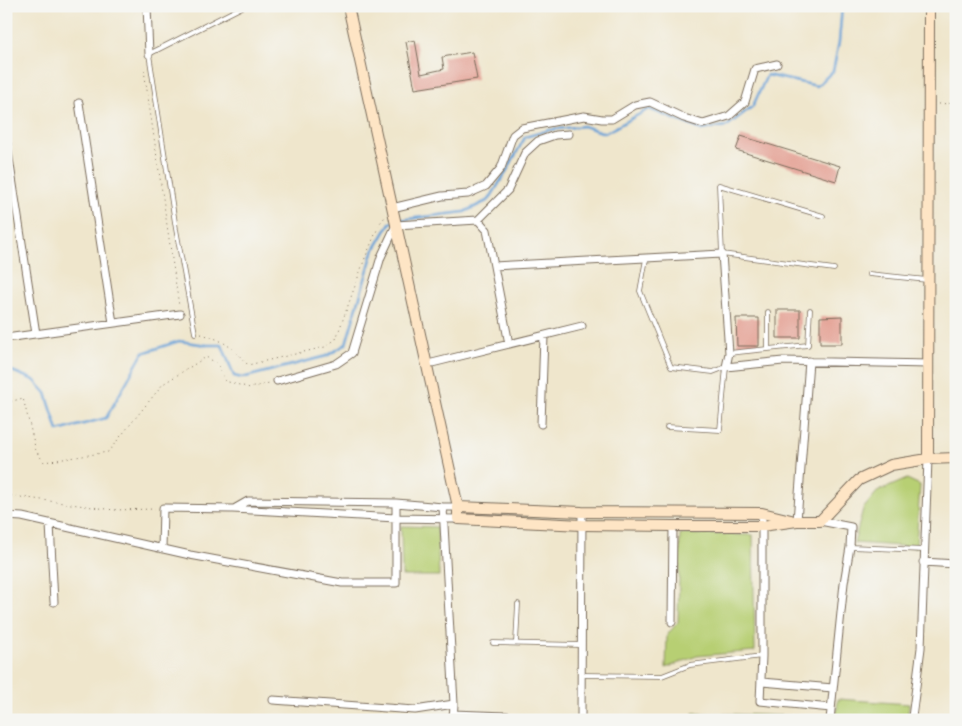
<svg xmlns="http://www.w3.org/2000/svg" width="962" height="726" viewBox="0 0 962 726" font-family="Itim,sans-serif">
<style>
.green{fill:#b7cf73;stroke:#797c48}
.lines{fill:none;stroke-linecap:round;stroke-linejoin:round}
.stream{stroke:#67a1d7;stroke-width:2.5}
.building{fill:#e39d90}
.lane-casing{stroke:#7a6c5b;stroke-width:5.5}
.street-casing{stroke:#7a6c5b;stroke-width:9}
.secondary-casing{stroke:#7a6c5b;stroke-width:12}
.path{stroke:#7a6c5b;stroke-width:1;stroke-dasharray:1 4;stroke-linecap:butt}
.lane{stroke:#fff;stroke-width:4}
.street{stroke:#fff;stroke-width:7}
.secondary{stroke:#fee5c5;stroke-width:10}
</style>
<rect width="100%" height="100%" fill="#f6f6f2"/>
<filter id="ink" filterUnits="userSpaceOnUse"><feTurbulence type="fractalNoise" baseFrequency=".02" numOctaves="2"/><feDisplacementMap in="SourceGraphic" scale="10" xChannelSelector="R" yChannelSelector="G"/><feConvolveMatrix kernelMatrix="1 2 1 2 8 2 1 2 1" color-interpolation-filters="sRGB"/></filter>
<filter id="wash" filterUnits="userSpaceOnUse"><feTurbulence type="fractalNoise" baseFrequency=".0096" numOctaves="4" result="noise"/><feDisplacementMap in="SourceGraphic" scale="20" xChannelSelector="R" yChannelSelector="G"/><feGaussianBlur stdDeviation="1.12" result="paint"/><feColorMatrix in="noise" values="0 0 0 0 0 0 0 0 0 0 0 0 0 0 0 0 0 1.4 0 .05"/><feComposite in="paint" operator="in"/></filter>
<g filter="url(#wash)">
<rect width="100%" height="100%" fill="#efe6cc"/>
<path class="green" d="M907,479L920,485L916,547L854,543L863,509L877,492Z
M401,526L437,527L439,576H402Z
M680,534L753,535L755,651L697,656L666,668L667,635L678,622Z
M838,699L909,704L908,715L903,720H836Z
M693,713L824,717V720H693Z"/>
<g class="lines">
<path class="stream" d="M399,220L464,212L489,200L509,167L525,137L549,130L583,126L605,133L649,109L702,130L727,126L753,106L767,75L817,86L833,71L839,42L842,6
M6,374L12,371L34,380L46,393L58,431L106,418L143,353L179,341L207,345H222L234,376L242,378L327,356L346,344L373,252L390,223L393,222"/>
</g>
<g id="blocks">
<path class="building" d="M415,40L421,74L444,69L442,57L472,52L477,79L415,89L406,42Z
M741,136L840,166L836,181L736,150Z
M777,310H800V338H777Z
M842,316V344H820V317Z
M736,318H759V346H737Z"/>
</g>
</g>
<g filter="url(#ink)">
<use href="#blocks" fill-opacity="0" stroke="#7a6c5b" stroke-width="1"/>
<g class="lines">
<g class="lane-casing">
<path id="lane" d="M823,216L719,185L722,254L834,269
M646,259L640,291L671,367L713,372L726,367L720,430L667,427
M869,274L927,280
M768,312V349
M195,333L176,229L149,54L244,6
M729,353L808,345L810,310
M850,547L924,550
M493,643L581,645
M516,643L518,604
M582,675L662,676L690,665L762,656"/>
</g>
<g class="street-casing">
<path id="street" d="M147,6L149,54
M79,103L113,323
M6,139L36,334
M392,208L442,196L468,194L486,186L501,168L513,135L522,128L584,116L602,119H612L635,105L650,102L684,118L703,124L729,116L745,102L755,69L777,64
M478,220L508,190L525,153L538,141L555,135L569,134
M494,266L722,254L729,353L726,367L783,361L929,364
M6,338L180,314
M428,364L582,326
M277,381L336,364L352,353L381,257L396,225L478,220L487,230L509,344
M541,424L544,336
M443,507L454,704L453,720
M234,509L248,501L396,503L443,507H458
M762,513V656L760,701L831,708
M6,516L22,517L190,555L342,583H396V503
M797,521L809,361
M820,521L851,527L850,547L844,583L830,720
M50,524L54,602
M162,549L163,508L233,509L396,518L458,519
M923,562L956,564
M672,622L673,526
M762,682L833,688
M273,700L415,710L454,704
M453,714L506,716L528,720
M581,720L582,512
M910,720L912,717L921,648L928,459"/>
</g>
<g class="secondary-casing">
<path id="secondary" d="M348,6L458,507V519L582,525L673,526H762L797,521H820L859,480L891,465L928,459L956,458
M928,459L929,6
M458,507L582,512L762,513L791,520"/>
</g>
<path class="path" d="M144,70L179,306
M939,104L956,103
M201,334C224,340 232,347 248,365L325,347L336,339L365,258L380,223L385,217
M6,403L23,398L36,451L44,462L108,452L163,384L206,357L218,364L225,381L250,388L269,383
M6,495L114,510L155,509
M378,720L383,716"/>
<use href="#lane" class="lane"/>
<use href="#street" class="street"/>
<use href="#secondary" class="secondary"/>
</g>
</g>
<rect width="962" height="726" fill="none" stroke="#f6f6f2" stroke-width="25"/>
</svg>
